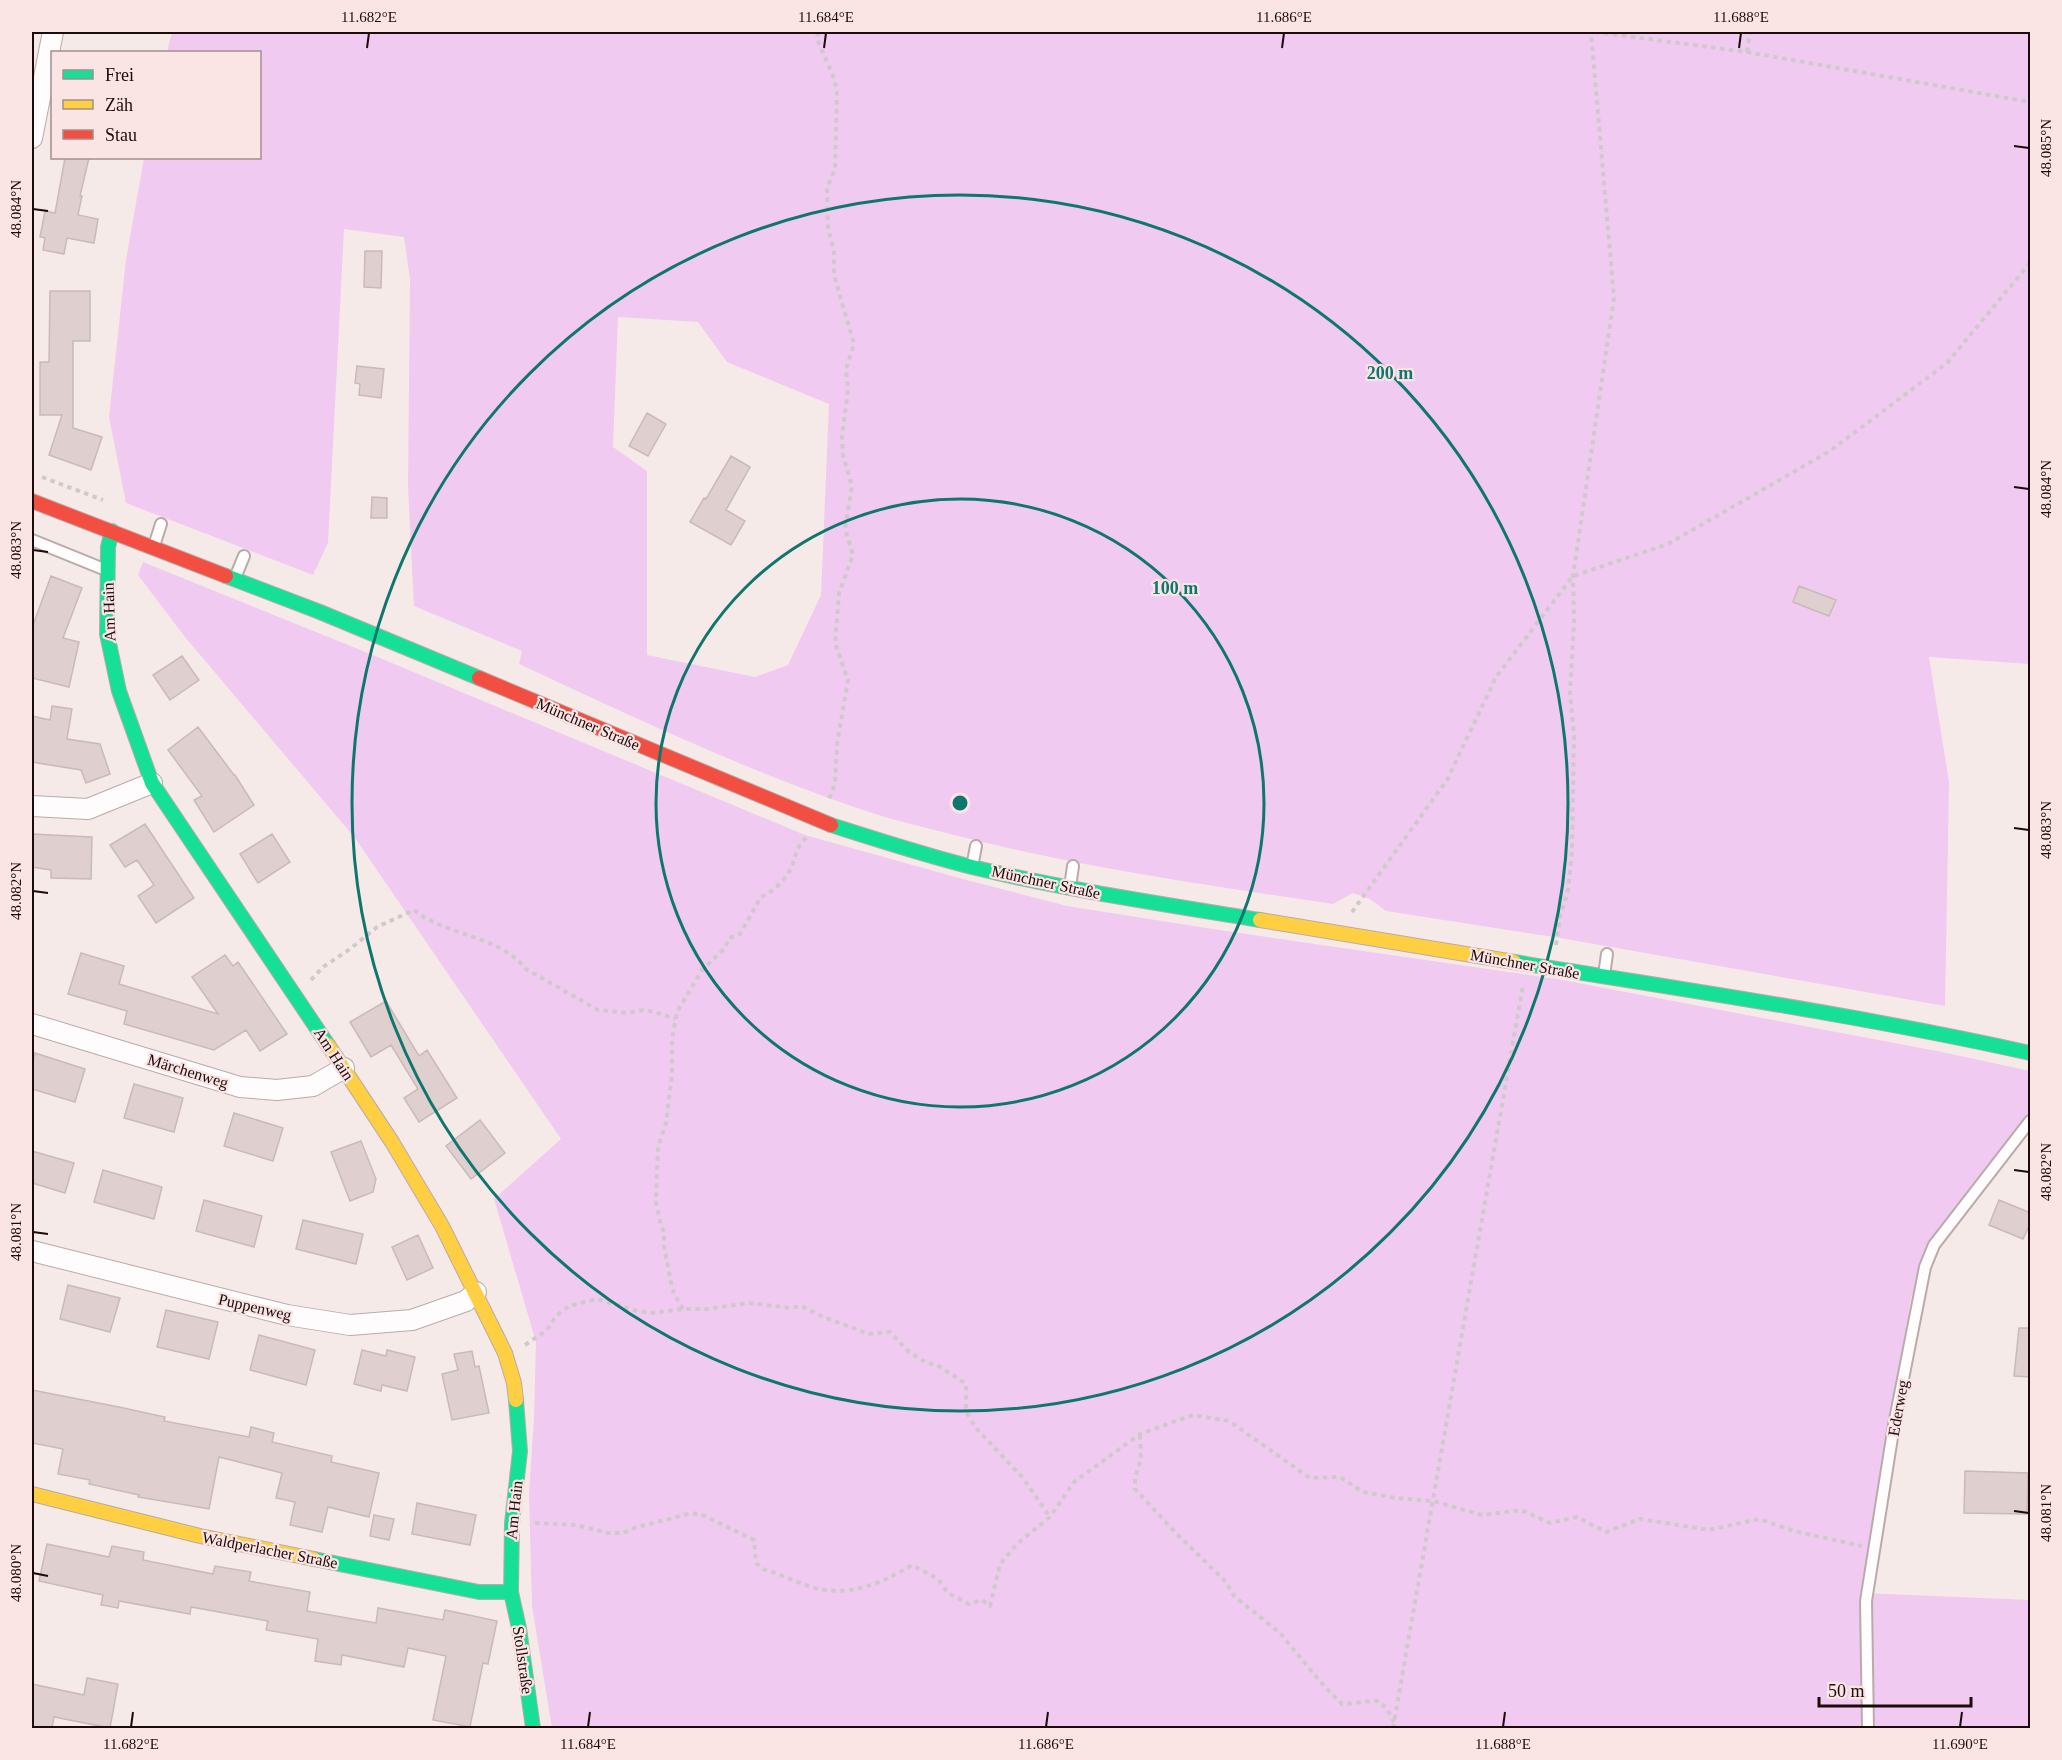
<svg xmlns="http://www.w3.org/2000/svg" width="2062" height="1760" viewBox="0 0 2062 1760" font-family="Georgia,serif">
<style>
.green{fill:#f0caf1;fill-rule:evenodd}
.building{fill:#dfcfce;stroke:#c9bab9;stroke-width:1.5}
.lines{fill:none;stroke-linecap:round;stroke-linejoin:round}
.lane-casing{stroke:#b9abaa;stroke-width:14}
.street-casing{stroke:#b9abaa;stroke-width:22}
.fast-casing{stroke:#b9abaa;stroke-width:16}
.slow-casing{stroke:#b9abaa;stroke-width:16}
.jam-casing{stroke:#b9abaa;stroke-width:16}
.path{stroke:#cfcaca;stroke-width:4;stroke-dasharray:4.5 4.5;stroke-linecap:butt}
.lane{stroke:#fefcfc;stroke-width:10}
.street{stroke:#fefcfc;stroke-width:20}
.fast{stroke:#16e098;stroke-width:14}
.slow{stroke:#ffcf43;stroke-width:14}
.jam{stroke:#f24e42;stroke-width:14}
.ticks{fill:none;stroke:#1d0b0b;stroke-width:2}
.ring{fill:none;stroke:#0f766e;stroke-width:3}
.labels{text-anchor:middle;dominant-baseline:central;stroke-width:4.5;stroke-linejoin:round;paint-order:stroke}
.street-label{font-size:16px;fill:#1d0b0b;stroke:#fbe5e4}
.centre{fill:#0f766e;stroke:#fbe5e4;stroke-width:3}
.ring-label{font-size:18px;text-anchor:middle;font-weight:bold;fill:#0f766e;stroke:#fbe5e4;stroke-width:4.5;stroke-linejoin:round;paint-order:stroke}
.neatline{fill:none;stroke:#1d0b0b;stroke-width:2}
.ticks-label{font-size:15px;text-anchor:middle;fill:#1d0b0b}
</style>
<rect width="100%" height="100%" fill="#f6eae9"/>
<path class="green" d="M172,32H2030V664L1929,657L1949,782L1945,1006L1560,938L1386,911L1370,899L1353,893L1333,904C1206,885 1079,867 954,835C932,829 909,824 888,818C761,778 640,720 519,664L522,651L414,606L408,487L410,279L404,237L344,229L328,543L313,575L126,503L109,417L126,260L144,158H260V52H167ZM618,317L698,322L727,362L829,404L821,595L788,665L755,677L647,655V471L613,447Z
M143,562L363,651L805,835L959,878L1067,906L1219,930L1557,979L1942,1052L2030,1071V1113L1933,1239L1911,1298L1863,1593L2030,1600V1728H552L532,1606L529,1495L534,1417L536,1342L494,1199L561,1139L355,838L185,637L138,575Z"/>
<path class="building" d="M65,158H89L80,196H82L78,215L98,219L94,243L67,238L64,254L43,250L45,238L40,237L45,211L55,213Z
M365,251H382L381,288L364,287Z
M50,291H90V341H73V428L102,437L91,470L49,455L62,415H40V362H49Z
M357,366L384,369L381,398L359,395L360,384L355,383Z
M647,413L666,424L648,456L629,446Z
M731,456L750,467L726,510L745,521L731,545L690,522L704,498L706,499Z
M372,497L387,498V518H371Z
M51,576L82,588L63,638L79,642L69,687L32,678V628Z
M1799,586L1836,600L1829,616L1793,602Z
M182,656L199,680L170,700L153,675Z
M52,706L72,709L67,739L100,744L110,774L86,783L81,770L32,762V716L50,720Z
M198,727L234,775H235L254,805L214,832L194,800L202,796L168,750Z
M145,824L194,898L156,923L138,896L154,885L137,860L125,867L110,845Z
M32,834L92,837L91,879L51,878V870L32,867Z
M272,834L290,862L258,883L240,854Z
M81,953L124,966L119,984L218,1014L192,977L225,955L233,966L238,962L287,1034L260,1051L246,1030L214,1050L124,1024L127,1011L68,994Z
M386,1001L419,1056L427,1050L457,1098L419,1122L404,1098L418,1089L391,1045L371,1057L350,1022Z
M35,1053L85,1069L75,1102L32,1089V1065Z
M134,1084L183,1098L174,1132L124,1118Z
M234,1113L283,1128L273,1161L224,1146Z
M480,1120L505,1153L471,1179L446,1146Z
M361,1141L376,1179L373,1192L350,1201L331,1152Z
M32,1151L74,1163L65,1193L32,1183Z
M103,1170L162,1187L154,1219L94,1202Z
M204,1200L262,1216L254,1247L196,1231Z
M1999,1200L2031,1213V1222L2023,1239L1989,1225Z
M303,1220L363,1234L356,1264L296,1249Z
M418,1235L433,1268L407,1280L392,1247Z
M68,1285L120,1298L110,1332L60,1319Z
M166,1310L218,1322L209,1359L157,1347Z
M2019,1328H2031V1377L2014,1376Z
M259,1335L315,1350L306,1385L250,1370Z
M362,1350L386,1356L387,1350L415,1357L407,1391L382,1385L381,1391L354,1384Z
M472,1351L475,1367L479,1366L489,1413L452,1420L442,1374L458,1370L454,1354Z
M32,1390L119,1407L165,1417L164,1421L249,1437L251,1427L274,1433L272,1442L332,1456L331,1462L379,1473L369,1517L328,1507L322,1532L290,1525L295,1502L276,1498L282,1473L219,1457L209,1509L138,1497L139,1495L89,1484L90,1480L58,1474L63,1449L32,1443Z
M1965,1471L2028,1473L2027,1514L1964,1513Z
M417,1503L476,1515L470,1545L412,1534Z
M374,1515L394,1519L389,1540L370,1536Z
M47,1544L109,1557L112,1546L144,1552L143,1560L213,1574L215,1566L251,1572L249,1581L310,1592L307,1611L376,1623L378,1608L443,1620L445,1610L497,1621L488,1664L483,1663L470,1727L433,1720L446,1656L408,1648L404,1667L342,1655L341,1665L315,1661L318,1639L266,1630L268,1621L191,1607L190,1614L119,1601L118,1608L101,1605L103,1595L39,1581Z
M87,1678L118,1684L110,1728L54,1717L52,1728H32V1684L84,1695Z"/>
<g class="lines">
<g class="lane-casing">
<path id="lane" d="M32,540L106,570
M154,546L161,524
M235,578L244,556
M972,867L976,846
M1070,887L1073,866
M1604,975L1607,954
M1868,1728L1866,1601L1894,1425L1925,1267L1934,1245L2030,1121"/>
</g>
<g class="street-casing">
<path id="street" d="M32,138L53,32
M32,806L88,809L152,783
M32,1024L240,1087L277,1090L313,1086L344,1068
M32,1251L287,1315L350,1325L412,1320L466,1301L476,1292"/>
</g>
<g class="fast-casing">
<path id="fast" d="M112,531L108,547L107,634L119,691L152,783L328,1045
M226,576L320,612L479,678
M831,825C878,840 924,855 972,867C1067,890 1163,904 1260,920
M1514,962C1686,990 1859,1015 2030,1053
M516,1400L520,1451L512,1523L511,1592L519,1628L533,1728
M314,1559L479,1592H511"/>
</g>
<g class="slow-casing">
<path id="slow" d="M1260,920L1514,962
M328,1045L392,1142L442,1226L505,1353L514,1383L516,1400
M32,1494L200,1536L314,1559"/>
</g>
<g class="jam-casing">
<path id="jam" d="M32,501L226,576
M479,678L831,825"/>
</g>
<path class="path" d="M818,32L817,39L834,78L837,92L835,169L827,188L828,229L834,250V275L854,344L846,369L848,390L842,436L843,455L852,486L845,529L853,555L839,593L835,643L848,680L837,744L835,784L829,799
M1595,32L1747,52L2030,102
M1747,52L1750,32
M42,477L103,500
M1352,912L1447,780L1496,677L1573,576L1668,544L1830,451L1947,363L2030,263
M1556,945L1560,917L1568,891L1572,852L1574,736L1570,692L1574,621L1573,576L1614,298L1591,32
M311,980L323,967L350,949L377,927L414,910C419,913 424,918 430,920C461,937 502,939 526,969L598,1010L628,1013L643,1010L655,1012L675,1019
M683,1309L674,1294L671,1282L664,1246V1232L661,1226L656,1202L658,1147L666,1123L672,1074V1039L677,1012L702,970L725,948L729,938L740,934L761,897C772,893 783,881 789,872C797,859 793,851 806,838
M525,1345L547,1330L556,1316L569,1306L597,1299L637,1311L652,1313L683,1309H707L748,1303L792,1308L801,1306L821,1316L869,1334L890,1332L909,1352L927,1363L937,1365L966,1384V1411L975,1427L1023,1478L1050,1517
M1140,1435L1141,1459L1135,1478V1489L1175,1532L1226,1582L1234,1596L1280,1633L1324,1686L1342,1704C1355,1704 1367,1700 1379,1701L1387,1709L1394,1722
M535,1523L576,1525L608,1533H623L634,1528L692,1513L705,1516L754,1540L756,1563L763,1569C779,1574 795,1581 811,1587C847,1598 881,1584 912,1565L938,1579L948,1593L969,1604L982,1600L990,1606L1000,1564L1018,1543L1050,1517L1074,1482L1140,1434L1193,1415L1229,1421L1310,1478L1340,1477L1363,1492L1396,1498L1433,1501L1482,1515L1521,1510L1550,1523L1577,1517L1606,1532L1640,1519L1709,1530L1759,1519L1794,1531L1862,1546
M1393,1728L1523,985"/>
<use href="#lane" class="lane"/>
<use href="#street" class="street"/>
<use href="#fast" class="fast"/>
<use href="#slow" class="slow"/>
<use href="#jam" class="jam"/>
</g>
<path class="ticks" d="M367,48L369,33M824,48L826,33M1282,48L1284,33M1739,48L1741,33M2014,146L2029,148M33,209L48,211M2014,487L2029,489M33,550L48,552M2014,828L2029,830M33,891L48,893M2014,1170L2029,1172M33,1232L48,1234M2014,1511L2029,1513M33,1573L48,1576M131,1727L133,1712M588,1727L590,1712M1046,1727L1048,1712M1503,1727L1505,1712M1960,1727L1962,1712"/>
<g class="ring">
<circle cx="960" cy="803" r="304"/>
<circle cx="960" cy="803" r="608"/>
</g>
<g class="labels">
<g class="street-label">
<text transform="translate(109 612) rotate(-92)">Am Hain</text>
<text transform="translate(588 724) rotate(23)">Münchner Straße</text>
<text transform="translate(1046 882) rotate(12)">Münchner Straße</text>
<text transform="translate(1525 964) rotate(10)">Münchner Straße</text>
<text transform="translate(334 1054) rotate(57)">Am Hain</text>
<text transform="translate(188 1071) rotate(17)">Märchenweg</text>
<text transform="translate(255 1307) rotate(13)">Puppenweg</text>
<text transform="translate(1898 1408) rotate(-80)">Ederweg</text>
<text transform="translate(514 1510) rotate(-84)">Am Hain</text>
<text transform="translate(270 1550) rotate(11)">Waldperlacher Straße</text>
<text transform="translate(523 1660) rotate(82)">Stollstraße</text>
</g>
</g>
<circle cx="960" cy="803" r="9" class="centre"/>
<g class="ring-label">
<text x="1390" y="379">200 m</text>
<text x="1175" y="594">100 m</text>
</g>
<rect width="2062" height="1760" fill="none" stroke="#fbe5e4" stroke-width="66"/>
<rect x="51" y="51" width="210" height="108" fill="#fbe5e4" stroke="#a28e8d" stroke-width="1.5"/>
<rect x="63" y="70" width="30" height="9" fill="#16e098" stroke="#a28e8d" stroke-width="1.5"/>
<text x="105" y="81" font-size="18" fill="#1d0b0b">Frei</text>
<rect x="63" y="100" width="30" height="9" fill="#ffcf43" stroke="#a28e8d" stroke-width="1.5"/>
<text x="105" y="111" font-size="18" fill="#1d0b0b">Zäh</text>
<rect x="63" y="130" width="30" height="9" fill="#f24e42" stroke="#a28e8d" stroke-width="1.5"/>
<text x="105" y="141" font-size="18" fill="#1d0b0b">Stau</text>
<path d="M1819 1697v9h152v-9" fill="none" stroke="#1d0b0b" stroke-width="3"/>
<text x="1828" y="1697" font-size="18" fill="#1d0b0b" stroke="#fbe5e4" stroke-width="4.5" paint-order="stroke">50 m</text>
<rect x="33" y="33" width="1996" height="1694" class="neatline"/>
<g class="ticks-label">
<text x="369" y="22">11.682°E</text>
<text x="826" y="22">11.684°E</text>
<text x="1284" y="22">11.686°E</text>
<text x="1741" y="22">11.688°E</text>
<text transform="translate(2046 148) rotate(-90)" y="5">48.085°N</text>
<text transform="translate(16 209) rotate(-90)" y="5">48.084°N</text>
<text transform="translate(2046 489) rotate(-90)" y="5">48.084°N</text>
<text transform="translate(16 550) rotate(-90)" y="5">48.083°N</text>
<text transform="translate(2046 830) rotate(-90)" y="5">48.083°N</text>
<text transform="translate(16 891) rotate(-90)" y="5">48.082°N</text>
<text transform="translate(2046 1172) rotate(-90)" y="5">48.082°N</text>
<text transform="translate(16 1232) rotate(-90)" y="5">48.081°N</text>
<text transform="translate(2046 1513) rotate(-90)" y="5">48.081°N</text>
<text transform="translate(16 1573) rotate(-90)" y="5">48.080°N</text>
<text x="131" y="1749">11.682°E</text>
<text x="588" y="1749">11.684°E</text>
<text x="1046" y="1749">11.686°E</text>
<text x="1503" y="1749">11.688°E</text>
<text x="1960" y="1749">11.690°E</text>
</g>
</svg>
